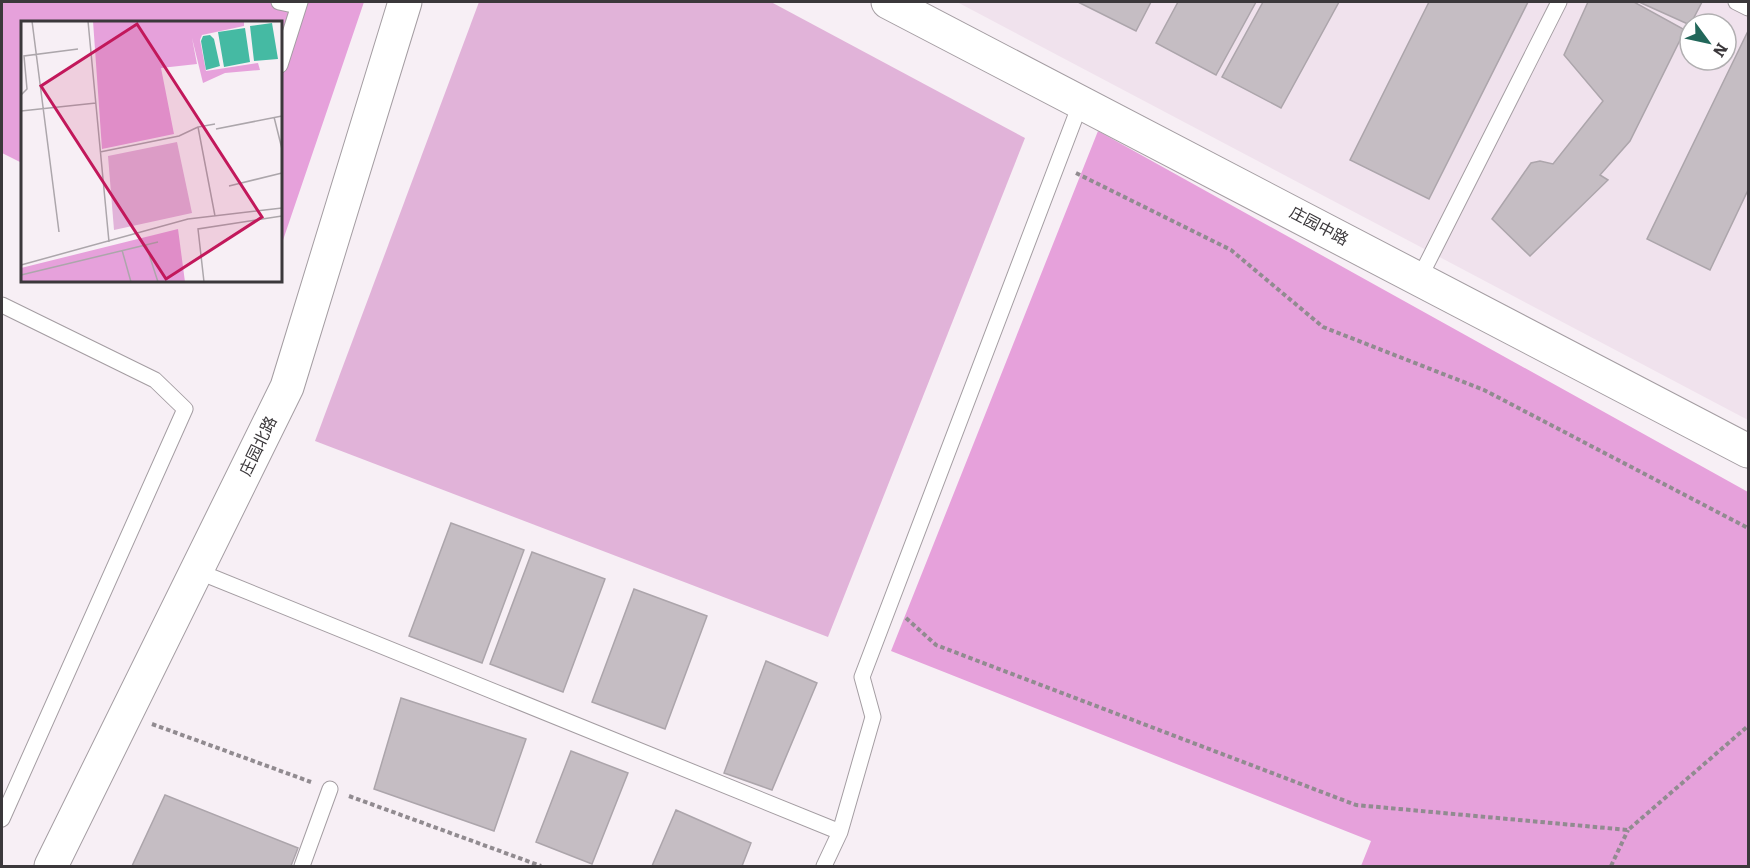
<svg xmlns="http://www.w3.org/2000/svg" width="1750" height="868" viewBox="0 0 1750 868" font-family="Bitter,'Noto Sans SC',serif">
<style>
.built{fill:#f0e2ed;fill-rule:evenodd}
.green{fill:#e1b3d9}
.forest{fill:#e6a1db}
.building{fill:#c5bdc3;stroke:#aca5ab;stroke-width:1.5}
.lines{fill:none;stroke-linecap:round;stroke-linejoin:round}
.service-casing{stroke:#a49da2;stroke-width:17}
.tertiary-casing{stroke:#a49da2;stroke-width:35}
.path{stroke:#918b90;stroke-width:4;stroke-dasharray:4.5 3;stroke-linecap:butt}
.service{stroke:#fff;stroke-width:15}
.tertiary{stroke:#fff;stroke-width:33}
.labels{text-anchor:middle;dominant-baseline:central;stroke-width:5;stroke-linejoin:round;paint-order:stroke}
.street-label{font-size:16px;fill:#3b383b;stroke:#fff}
.inset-road{fill:none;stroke:#aca6ab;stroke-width:1.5}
.view{fill:#c2185b;fill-opacity:0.15;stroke:#c2185b;stroke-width:3}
.inset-edge{fill:none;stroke:#3b383b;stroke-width:3}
</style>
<rect width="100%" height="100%" fill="#f7eff5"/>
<path class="built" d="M957,2H1748V420ZM1690,24H1726V60H1690Z"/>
<path class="green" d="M479,2H771L1025,138L828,637L315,441Z"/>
<path class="forest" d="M2,2H364L281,246L280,22H22V163L2,153Z
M1098,131L1748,492V866H1361L1371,841L891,651Z"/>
<path class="building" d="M1078,2H1151L1136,31Z
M1178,2H1256L1216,75L1156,43Z
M1263,2H1339L1281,108L1222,77Z
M1429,2H1528L1429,199L1350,160Z
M1588,2H1634L1685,30L1630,141L1600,175L1608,180L1530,256L1492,219L1531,163L1540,161L1553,164L1603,101L1564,55Z
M1639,2H1702L1690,25Z
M1748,31V190L1710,270L1647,239Z
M451,523L524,550L482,663L409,636Z
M532,552L605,579L563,692L490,664Z
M634,589L707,616L665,729L592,702Z
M766,661L817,683L772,790L724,773Z
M401,698L526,739L494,831L374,789Z
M571,751L628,773L592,864L536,842Z
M165,795L298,848L291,866H132Z
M676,810L751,843L742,866H652Z"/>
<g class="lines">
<g class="service-casing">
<path id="service" d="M279,2L298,6
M1736,2L1748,8
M280,65L300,2
M1419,279L1559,2
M2,305L155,380L185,409L2,819
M197,571L840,832L824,866
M840,832L873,717L862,677L1081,102
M302,866L330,789"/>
</g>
<g class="tertiary-casing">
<path id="tertiary" d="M888,2L1748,451
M51,866L287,387L405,2"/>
</g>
<path class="path" d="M1076,173L1231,250L1323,327L1484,390L1748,528
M906,618L936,645L1356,805L1628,830L1748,726
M152,724L311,782
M349,796L541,866
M1611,866L1628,830"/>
<use href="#service" class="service"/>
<use href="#tertiary" class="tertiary"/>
</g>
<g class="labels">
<g class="street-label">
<text transform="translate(1319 226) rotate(28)">庄园中路</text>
<text transform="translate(258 446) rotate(-64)">庄园北路</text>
</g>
</g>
<g transform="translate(21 21)">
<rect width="261" height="261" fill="#f7eff5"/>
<path d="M156,121L171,192L93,209L87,135Z" fill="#e1b3d9"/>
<path d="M72,0H223V5L181,14L179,19L185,50L237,42L239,49L204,52L182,62L171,17L176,43L140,47L153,113L81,128ZM157,208L164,261H0V247Z" fill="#e6a1db"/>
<path d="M251,2L257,38L233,40L229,5ZM224,7L229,41L203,46L197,11ZM189,14L193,18L199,45L185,49L180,20L182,15Z" fill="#45baa3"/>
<path class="inset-road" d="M11,0L38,211M67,0L88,221M0,74L6,68L3,35L57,28M0,90L75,82M253,96L261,128M195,108L261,95M79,131L158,115L177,106M208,165L261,152M194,195L177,106L194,103M125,224L137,261M101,229L110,261M0,244L167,198L261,187M0,254L137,221M183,261L177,208L261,195"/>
<path class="view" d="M116,3L241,196L145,258L20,65Z"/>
<rect width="261" height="261" class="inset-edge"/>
</g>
<rect width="1750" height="868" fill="none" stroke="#3b383b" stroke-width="6"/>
<g transform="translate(1708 42) rotate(123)"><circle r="28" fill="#ffffff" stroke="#b1afb1" stroke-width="1.5"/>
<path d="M0-4.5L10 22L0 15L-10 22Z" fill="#22675a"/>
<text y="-9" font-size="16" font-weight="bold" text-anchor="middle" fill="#3b383b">N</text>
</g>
</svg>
